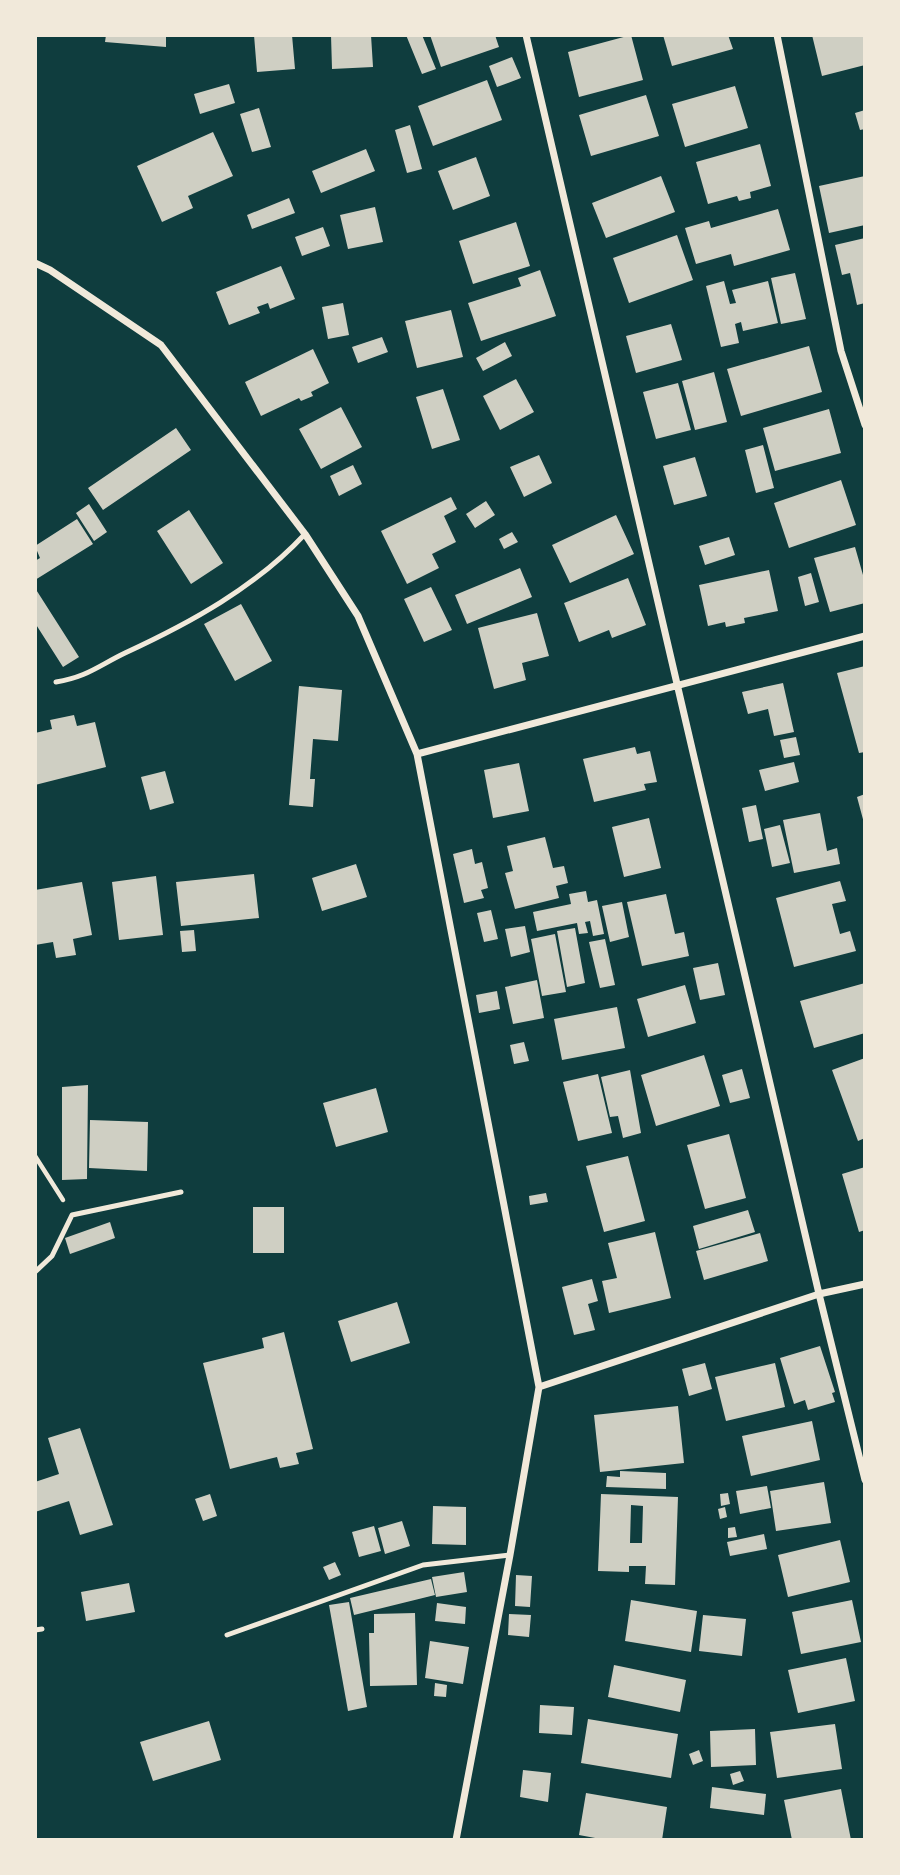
<svg xmlns="http://www.w3.org/2000/svg" width="900" height="1875" viewBox="0 0 900 1875" font-family="Mulish,sans-serif">
<style>
.building{fill:#cfcfc3;fill-rule:evenodd}
.lines{fill:none;stroke-linecap:round;stroke-linejoin:round}
.path{stroke:#f1e9da;stroke-width:4.5}
.service{stroke:#f1e9da;stroke-width:5}
.minor{stroke:#f1e9da;stroke-width:7}
</style>
<rect width="100%" height="100%" fill="#0f3d3e"/>
<path class="building" d="M106,35H166V47L105,42Z
M254,35H292L295,69L257,72Z
M331,35H371L373,67L332,69Z
M406,35H422L436,69L422,74Z
M430,35H495L499,47L441,67Z
M631,35L643,80L579,97L568,52Z
M663,35H728L733,49L672,66Z
M812,35H865V65L822,76Z
M512,57L521,78L497,87L489,66Z
M487,80L502,120L433,146L418,106Z
M229,84L235,103L200,114L194,94Z
M735,86L748,128L685,147L672,104Z
M646,95L659,136L591,156L579,115Z
M259,108L271,147L252,152L240,114Z
M865,110V129L860,130L855,113Z
M410,125L422,169L407,173L395,130Z
M213,132L233,176L188,196L193,208L162,222L137,166Z
M760,144L771,186L750,192L751,198L739,201L737,196L708,204L696,162Z
M366,149L375,171L321,193L312,171Z
M476,157L490,196L453,210L438,171Z
M661,176L675,212L606,238L592,203Z
M865,176V225L829,233L819,186Z
M289,198L295,213L252,229L247,215Z
M375,207L383,242L348,249L340,215Z
M778,209L790,250L734,266L731,254L696,264L685,228L709,221L711,228Z
M516,222L530,266L473,284L459,241Z
M323,227L330,246L302,256L295,237Z
M677,235L693,280L629,303L613,258Z
M865,238V303L857,305L850,273L842,275L835,245Z
M281,266L295,299L270,309L268,303L257,307L260,313L229,325L216,292Z
M540,270L556,316L481,341L468,303L521,286L518,278Z
M795,273L806,319L781,324L771,278Z
M724,281L730,304L736,303L732,290L768,281L778,323L743,331L741,322L735,324L739,343L721,347L706,286Z
M343,303L349,335L328,339L322,307Z
M451,310L463,357L417,368L405,321Z
M671,324L682,360L636,373L626,336Z
M382,337L388,352L358,363L352,347Z
M505,342L512,356L483,371L476,358Z
M809,346L822,392L741,416L727,369Z
M313,349L329,383L311,392L313,396L301,401L299,398L261,416L245,382Z
M714,372L727,422L695,430L682,381Z
M516,379L534,412L500,430L483,396Z
M678,383L691,430L656,439L643,392Z
M443,389L460,440L432,449L416,397Z
M341,407L362,447L321,469L299,429Z
M829,409L841,453L775,471L763,428Z
M176,428L191,450L103,510L88,488Z
M763,445L774,488L756,493L745,450Z
M539,455L552,483L524,497L510,467Z
M695,457L707,496L674,505L663,466Z
M353,465L362,484L339,496L330,476Z
M841,480L856,525L789,548L774,503Z
M451,497L457,509L444,516L456,542L432,554L439,568L407,584L381,531Z
M486,501L495,515L475,528L466,514Z
M89,504L107,532L94,541L76,513Z
M189,510L223,563L191,584L157,531Z
M616,515L634,554L570,583L552,545Z
M77,519L93,544L35,580V561L40,558L35,546Z
M512,532L518,542L504,549L499,539Z
M729,537L735,555L705,565L699,546Z
M855,547L865,582V603L830,612L814,558Z
M520,568L532,597L467,624L455,595Z
M769,570L778,611L744,618L745,623L726,627L725,622L708,626L699,585Z
M811,573L819,602L805,606L798,577Z
M628,578L646,625L612,638L609,630L579,642L564,603Z
M431,587L452,630L424,642L404,599Z
M35,588L79,657L63,667L35,623Z
M241,604L272,661L235,681L204,624Z
M537,613L549,656L522,663L526,680L494,689L478,628Z
M865,666V752L859,753L837,673Z
M783,683L794,732L774,736L768,709L748,714L742,692Z
M299,686L342,690L338,741L313,739L310,779H315L313,807L289,805Z
M74,715L77,726L95,722L106,767L35,785V733L52,729L50,720Z
M796,737L800,755L784,758L780,740Z
M635,747L637,754L650,751L657,782L644,784L646,790L594,802L583,759Z
M794,762L799,782L765,791L759,770Z
M519,763L529,811L493,818L484,770Z
M165,771L174,803L150,810L141,777Z
M865,794V823H864L857,797Z
M756,805L763,839L749,842L742,808Z
M820,813L827,851L837,848L840,864L794,873L783,820Z
M649,818L661,868L624,877L612,827Z
M780,825L790,863L772,867L764,829Z
M545,837L553,868L564,866L568,883L556,886L559,898L515,909L505,873L513,871L507,846Z
M472,849L475,864L482,862L488,888L481,890L484,898L464,903L453,854Z
M356,864L367,897L322,911L312,878Z
M254,874L259,918L181,926L176,882Z
M156,876L163,935L119,940L112,882Z
M840,881L846,901L832,904L840,934L850,931L856,951L794,967L776,898Z
M82,882L92,935L73,939L76,955L56,958L53,942L35,945V890Z
M586,891L588,902L597,900L604,934L593,936L590,921L585,922L588,933L579,934L577,923L537,931L533,912L571,904L569,894Z
M666,894L675,934L684,932L689,956L642,966L627,902Z
M622,902L629,937L610,942L602,906Z
M491,910L498,939L484,942L477,913Z
M525,926L530,952L511,957L505,929Z
M575,928L585,983L567,987L557,931Z
M194,930L196,951L182,952L180,931Z
M555,934L566,992L542,996L531,939Z
M605,939L615,985L600,988L589,942Z
M718,963L725,995L700,1000L693,968Z
M537,980L544,1018L513,1024L505,987Z
M865,983V1033L814,1048L800,1001Z
M685,985L696,1023L648,1037L637,999Z
M497,991L500,1009L479,1013L476,995Z
M617,1007L625,1048L562,1060L554,1019Z
M524,1042L529,1061L514,1064L510,1045Z
M704,1055L720,1106L656,1126L641,1075Z
M865,1058V1138L858,1141L832,1070Z
M742,1069L750,1098L730,1103L722,1075Z
M630,1070L641,1133L623,1138L618,1116L610,1117L601,1077Z
M598,1074L612,1133L578,1141L563,1082Z
M88,1085L87,1179L62,1180V1087Z
M376,1088L388,1132L336,1147L323,1103Z
M90,1120L148,1122L147,1171L89,1168Z
M729,1134L746,1198L705,1209L687,1145Z
M628,1156L645,1221L604,1232L586,1166Z
M865,1167V1230L859,1232L842,1174Z
M546,1193L548,1202L530,1205L529,1196Z
M253,1207H284V1253H253Z
M748,1210L755,1232L699,1249L693,1226Z
M110,1222L115,1238L70,1254L65,1238Z
M655,1232L671,1298L609,1313L602,1281L617,1278L608,1243Z
M760,1233L768,1261L704,1280L696,1251Z
M592,1279L598,1301L588,1304L595,1330L574,1335L562,1287Z
M397,1302L410,1343L351,1362L338,1321Z
M284,1332L313,1449L296,1453L299,1464L280,1468L277,1457L230,1469L203,1363L264,1348L262,1338Z
M820,1346L835,1392L832,1393L835,1402L808,1410L805,1400L794,1404L780,1358Z
M705,1363L712,1389L689,1396L682,1369Z
M775,1363L785,1407L726,1421L715,1377Z
M678,1406L684,1463L600,1472L594,1415Z
M812,1421L820,1460L751,1476L742,1436Z
M80,1428L113,1525L80,1535L69,1501L35,1512V1482L59,1474L48,1438Z
M620,1471L666,1473V1489L606,1487L607,1476L620,1477Z
M824,1482L831,1523L776,1531L770,1491Z
M767,1486L771,1508L740,1514L736,1491Z
M728,1493L730,1504L721,1506L720,1494Z
M210,1494L217,1516L203,1521L195,1499Z
M601,1494L678,1497L675,1585L645,1584L646,1566H629V1572L598,1571ZM631,1505L643,1506L642,1543H630Z
M433,1506L466,1507V1545L432,1544Z
M725,1507L727,1517L720,1519L718,1509Z
M402,1521L410,1546L385,1554L378,1528Z
M374,1526L381,1551L359,1557L352,1532Z
M735,1527L737,1537L728,1538V1528Z
M764,1534L767,1549L730,1556L727,1542Z
M840,1540L850,1582L788,1597L778,1555Z
M335,1562L341,1575L329,1580L323,1567Z
M464,1572L467,1592L436,1597L432,1577Z
M516,1575L532,1576L530,1607L515,1606Z
M431,1579L435,1595L354,1615L350,1598Z
M129,1583L135,1612L86,1621L81,1592Z
M631,1600L697,1611L691,1652L625,1641Z
M852,1600L861,1642L801,1654L792,1612Z
M349,1602L367,1707L348,1711L329,1605Z
M437,1603L466,1607L465,1624L435,1621Z
M415,1613L417,1685L370,1686L369,1633H374V1614Z
M509,1614L531,1615L529,1637L508,1635Z
M703,1615L746,1619L742,1656L699,1651Z
M430,1641L469,1647L463,1684L425,1678Z
M846,1658L855,1701L798,1713L788,1670Z
M614,1665L686,1680L680,1712L608,1697Z
M435,1683L447,1685L446,1697L434,1696Z
M540,1705L574,1707L572,1735L539,1733Z
M588,1719L678,1734L671,1778L581,1763Z
M209,1721L221,1760L153,1781L140,1742Z
M835,1724L842,1769L777,1778L770,1732Z
M755,1729L756,1765L711,1767L710,1731Z
M699,1750L703,1761L693,1765L689,1754Z
M523,1770L551,1773L548,1802L520,1797Z
M740,1771L744,1781L733,1785L730,1774Z
M712,1787L766,1794L764,1815L710,1808Z
M841,1789L851,1840H792L784,1800Z
M586,1793L667,1807L662,1840H606L579,1835Z"/>
<g class="lines">
<path class="path" d="M35,1156L63,1200"/>
<path class="service" d="M56,682C87,677 98,666 125,653C190,623 256,587 305,534
M35,1272L52,1256L72,1215L181,1192
M35,1630L42,1629
M227,1635L423,1565L510,1555"/>
<path class="minor" d="M526,35L819,1294L865,1480
M777,35L841,351L865,425
M35,263L50,270L161,345L305,534L358,616L417,754L539,1387L510,1555L456,1840
M417,754L865,636
M539,1387L819,1294L865,1284"/>
</g>
<rect width="900" height="1875" fill="none" stroke="#f1e9da" stroke-width="74"/>
</svg>
